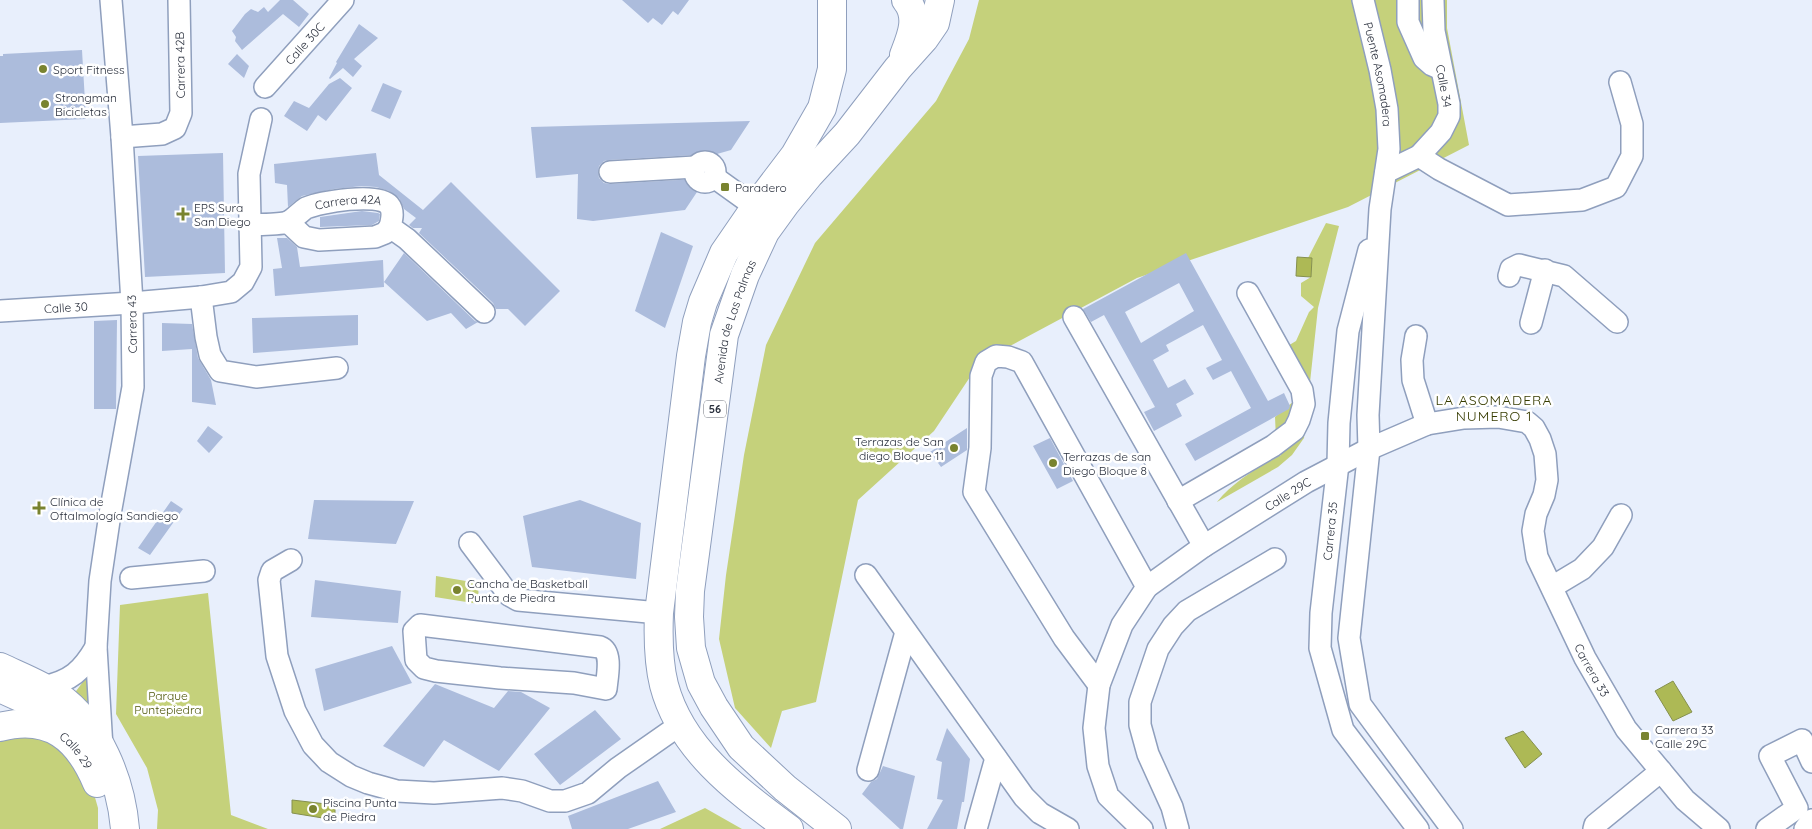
<svg xmlns="http://www.w3.org/2000/svg" width="1812" height="829" viewBox="0 0 1812 829" font-family="Quicksand,sans-serif">
<style>
.green{fill:#c5d17b}
.water{fill:#adb955;stroke:#85904e}
.building{fill:#acbcdc;fill-rule:evenodd}
.lines{fill:none;stroke-linecap:round;stroke-linejoin:round}
.minor-casing{stroke:#8f9fbd;stroke-width:24}
.major-casing{stroke:#8f9fbd;stroke-width:30}
.minor{stroke:#fff;stroke-width:21}
.major{stroke:#fff;stroke-width:28}
.poi-dot{fill:#79832f;stroke:#fff;stroke-width:2}
.labels{text-anchor:middle;dominant-baseline:central;stroke-width:5;stroke-linejoin:round;paint-order:stroke}
.shield{fill:#fff;stroke:#696d76;stroke-width:1}
.shield-label{font-size:11px;font-weight:bold;fill:#292f3c}
.street-label{font-size:12px;fill:#292f3c;stroke:#fff}
.poi-label{font-size:12px;fill:#292f3c;stroke:#fff;text-anchor:start}
.park-label{font-size:12px;fill:#4f570a;stroke:#fff}
.neighbourhood-label{font-size:14px;letter-spacing:1px;fill:#373c00;stroke:#fff}
</style>
<rect width="100%" height="100%" fill="#e8effc"/>
<path class="green" d="M979,0H1447V28L1469,145L1348,207L1137,278L980,362L934,431L858,500L816,702L782,711L771,748L735,708L719,639L726,575L744,455L766,345L815,243L936,101L969,39Z
M1326,223L1339,226L1318,308L1304,438L1292,455L1278,467L1217,502C1233,482 1258,467 1281,455L1276,439L1275,417L1294,401L1298,383L1281,350L1296,341L1309,312L1314,307L1301,296V283L1311,277L1312,258H1308Z
M436,576L478,583L479,604L435,597Z
M208,593L231,815L268,829H157L158,810L147,768L116,714L120,605Z
M89,674V707L70,699Z
M11,734L58,740L90,780L98,808V829H0V739Z
M705,808L742,829H660Z"/>
<path class="water" d="M1297,257L1312,258L1311,277L1296,276Z
M1673,681L1692,712L1673,721L1655,691Z
M1523,731L1542,754L1525,768L1505,738Z
M292,800L335,805V820L292,813Z"/>
<path class="building" d="M280,0H293L309,14L299,27L283,14L242,50L235,41L236,37L232,31L245,14L251,9L258,12L264,7L268,12Z
M622,0H689L678,15L673,11L662,25L653,18L648,23Z
M359,24L378,38L354,59L362,66L353,77L343,68L330,79L329,78L337,63L336,62Z
M82,50L86,119L0,123V56H3V54Z
M237,54L249,66L244,78L228,64Z
M340,78L352,88L326,121L318,115L307,131L284,116L294,101L309,108L329,84Z
M383,83L402,91L390,119L371,111Z
M750,121L731,150L703,158L694,155L609,160L604,161L599,166L598,172L599,178L604,183L610,184L696,179L701,178L703,183L685,210L593,221L577,219L578,174L536,178L531,127Z
M223,153L225,273L145,277L138,156Z
M376,153L379,175L423,210L451,182L560,291L525,326L508,309H496L493,303L419,233L422,228H413L409,225L416,218L404,209L399,198L389,191L376,187L362,186L334,189L302,196L288,207L287,185L275,183L274,164Z
M362,211L378,213L380,214L379,221L372,225L320,227V217Z
M661,232L693,246L665,328L635,311Z
M277,238H287L297,247L300,267L383,260L384,287L275,296L273,269L282,268Z
M404,253L475,321L478,322L466,329L451,313L427,321L384,282Z
M1186,253L1268,401L1284,393L1290,406L1289,409L1195,461L1185,444L1251,408L1231,371L1213,380L1206,368L1222,360L1203,325L1166,345L1169,351L1153,360L1168,388L1185,379L1194,394L1176,404L1182,416L1154,431L1144,412L1155,407L1104,315L1091,322L1083,309ZM1179,283L1194,311L1141,343L1125,312Z
M358,315V345L253,353L252,318Z
M117,320L116,409H94V321Z
M162,323L192,324L198,358L211,380L216,405L192,402V349L162,351Z
M208,426L223,437L209,453L197,441Z
M967,428V450L941,467L930,452Z
M1050,438L1073,481L1057,489L1033,446Z
M314,500L414,501L396,544L308,539Z
M580,500L641,523L636,579L532,567L523,516Z
M171,501L183,509L150,555L138,548Z
M315,580L401,591L398,623L311,617Z
M392,646L412,683L324,711L315,669Z
M435,684L494,708L508,691L521,692L550,708L499,771L444,740L424,767L383,746Z
M595,710L621,739L560,785L534,754Z
M947,728L970,759L964,802H962L957,829H927L943,800L937,799L942,762L936,760Z
M883,766L915,776L903,829H900L862,794L871,782L877,779Z
M658,781L676,812L628,829H572L568,816Z"/>
<g class="lines">
<g class="minor-casing">
<g id="minor">
<path id="s1" d="M1363,0L1380,70L1387,109L1389,149L1380,209L1368,415L1369,449L1349,638L1360,704L1452,829"/>
<path d="M1408,0V22L1424,58L1432,65L1441,69"/>
<path id="s2" d="M265,87L343,0"/>
<path d="M122,137L162,134L175,128L181,113L179,0"/>
<path d="M1419,156L1439,169L1508,205L1582,200L1616,187L1632,156V124L1620,82"/>
<circle cx="705" cy="172" r="10"/>
<path d="M610,172L695,167"/>
<path d="M1386,172L1419,156L1441,132L1449,116V104L1434,31L1433,0"/>
<path d="M714,177L746,200L757,205"/>
<path d="M288,222L304,237L319,240L375,237L385,233L390,227"/>
<path id="s3" d="M249,225C258,224 280,225 288,222C294,219 300,212 306,208C320,202 378,192 389,205C394,211 392,219 390,227L407,239L484,312"/>
<path d="M1369,250L1348,331L1339,423L1338,464L1321,613L1320,648L1343,730L1418,829"/>
<path d="M1509,276L1511,269L1519,265L1564,276L1617,322"/>
<path d="M201,297L206,337L210,355L220,371L256,377L337,368"/>
<path id="s4" d="M0,311L132,303L201,297L231,292L243,282L251,267L249,174L261,119"/>
<path d="M1074,317L1204,546"/>
<path d="M1531,323L1545,270"/>
<path d="M1416,336L1412,360L1413,380L1427,424"/>
<path d="M1178,501L1273,446L1294,430L1299,420L1304,404L1302,390L1248,293"/>
<path d="M470,543L509,595L518,600L659,613"/>
<path d="M291,560L272,571L269,580L277,656L295,711L313,745L329,762L351,776L368,783L397,791L434,793L502,788L522,791L550,801H565L588,793L618,768L681,724"/>
<path d="M866,575L1024,797L1040,813L1068,829"/>
<path d="M131,578L204,571"/>
<path d="M1552,587L1582,569L1603,547L1621,515"/>
<path d="M420,625L600,647C613,652 607,677 606,689L574,683L500,678L436,671L424,668L416,660L414,631Z"/>
<path d="M1099,685L1064,638L974,492L980,448L981,376L986,362L996,356L1008,357L1022,362L1147,587"/>
<path d="M43,687C71,681 82,671 96,647"/>
<path d="M102,748L96,647L100,581L110,514L133,387L132,303L122,137L111,0"/>
<path d="M868,770L906,632"/>
<path d="M976,829L996,758"/>
<path id="s5" d="M1142,829L1108,796L1098,766L1094,728L1099,685L1122,625L1147,587L1204,546L1306,482L1369,449L1427,424L1464,418L1498,417L1527,422L1534,428L1540,439L1545,454L1547,480L1544,495L1536,514L1533,531L1537,557L1585,658L1626,729L1685,800L1719,829"/>
<path d="M1178,829L1172,807L1148,754L1140,725V702L1158,649L1173,626L1187,611L1275,559"/>
<path d="M1594,829L1595,825L1661,771"/>
<path d="M1767,829L1797,808L1770,756L1802,740L1812,762"/>
<path d="M1805,829L1812,820"/>
</g>
</g>
<g class="major-casing">
<g id="major">
<path d="M904,55C911,37 920,17 906,0"/>
<path d="M0,667C19,676 40,684 58,696C99,725 121,781 125,829"/>
<path d="M0,688L55,713"/>
<path id="s6" d="M0,727C50,714 78,738 97,783"/>
<path d="M789,829C738,791 681,750 664,685C658,661 658,637 659,613L691,356L697,322L703,302L724,253L757,205L795,155L822,108L832,69V0"/>
<path id="s7" d="M837,829L785,788L741,747L714,707L701,683L691,648L689,617L690,591L724,335L745,275L765,232L786,203L809,175L847,134L898,68L924,39L935,23L940,0"/>
</g>
</g>
<use href="#minor" class="minor"/>
<use href="#major" class="major"/>
</g>
<g class="poi-dot">
<circle cx="43" cy="69" r="5"/>
<circle cx="45" cy="104" r="5"/>
<rect x="720" y="182" width="10" height="10" rx="2.5"/>
<path d="M180.5 206.5h5v5h5v5h-5v5h-5v-5h-5v-5h5z"/>
<circle cx="954" cy="448" r="5"/>
<circle cx="1053" cy="463" r="5"/>
<path d="M36.5 500.5h5v5h5v5h-5v5h-5v-5h-5v-5h5z"/>
<circle cx="457" cy="590" r="5"/>
<rect x="1640" y="731" width="10" height="10" rx="2.5"/>
<circle cx="313" cy="809" r="5"/>
</g>
<g class="labels">
<rect class="shield" x="704" y="400.5" width="22" height="17" rx="4"/>
<g class="shield-label">
<text x="715" y="409">56</text>
</g>
<g class="street-label">
<text stroke="none"><textPath href="#s2" startOffset="59">Calle 30C</textPath></text>
<text transform="translate(180 65) rotate(-91)">Carrera 42B</text>
<text stroke="none"><textPath href="#s1" startOffset="76">Puente Asomadera</textPath></text>
<text transform="translate(1444 86) rotate(80)">Calle 34</text>
<text stroke="none"><textPath href="#s3" startOffset="105">Carrera 42A</textPath></text>
<text stroke="none"><textPath href="#s4" startOffset="66">Calle 30</textPath></text>
<text stroke="none"><textPath href="#s7" startOffset="569">Avenida de Las Palmas</textPath></text>
<text transform="translate(132 324) rotate(-91)">Carrera 43</text>
<text stroke="none"><textPath href="#s5" startOffset="439">Calle 29C</textPath></text>
<text transform="translate(1330 531) rotate(-84)">Carrera 35</text>
<text stroke="none"><textPath href="#s5" startOffset="965">Carrera 33</textPath></text>
<text stroke="none"><textPath href="#s6" startOffset="86">Calle 29</textPath></text>
</g>
<g class="poi-label">
<text x="53" y="69">Sport Fitness</text>
<text x="55" y="97">Strongman<tspan x="55" dy="14">Bicicletas</tspan></text>
<text x="735" y="187">Paradero</text>
<text x="194" y="207">EPS Sura<tspan x="194" dy="14">San Diego</tspan></text>
<text x="944" y="441" text-anchor="end">Terrazas de San<tspan x="944" dy="14">diego Bloque 11</tspan></text>
<text x="1063" y="456">Terrazas de san<tspan x="1063" dy="14">Diego Bloque 8</tspan></text>
<text x="50" y="501">Clínica de<tspan x="50" dy="14">Oftalmología Sandiego</tspan></text>
<text x="467" y="583">Cancha de Basketball<tspan x="467" dy="14">Punta de Piedra</tspan></text>
<text x="1655" y="729">Carrera 33<tspan x="1655" dy="14">Calle 29C</tspan></text>
<text x="323" y="802">Piscina Punta<tspan x="323" dy="14">de Piedra</tspan></text>
</g>
<g class="park-label">
<text x="168" y="695">Parque<tspan x="168" dy="14">Puntepiedra</tspan></text>
</g>
<g class="neighbourhood-label">
<text x="1494" y="400">LA ASOMADERA<tspan x="1494" dy="16">NUMERO 1</tspan></text>
</g>
</g>
</svg>
